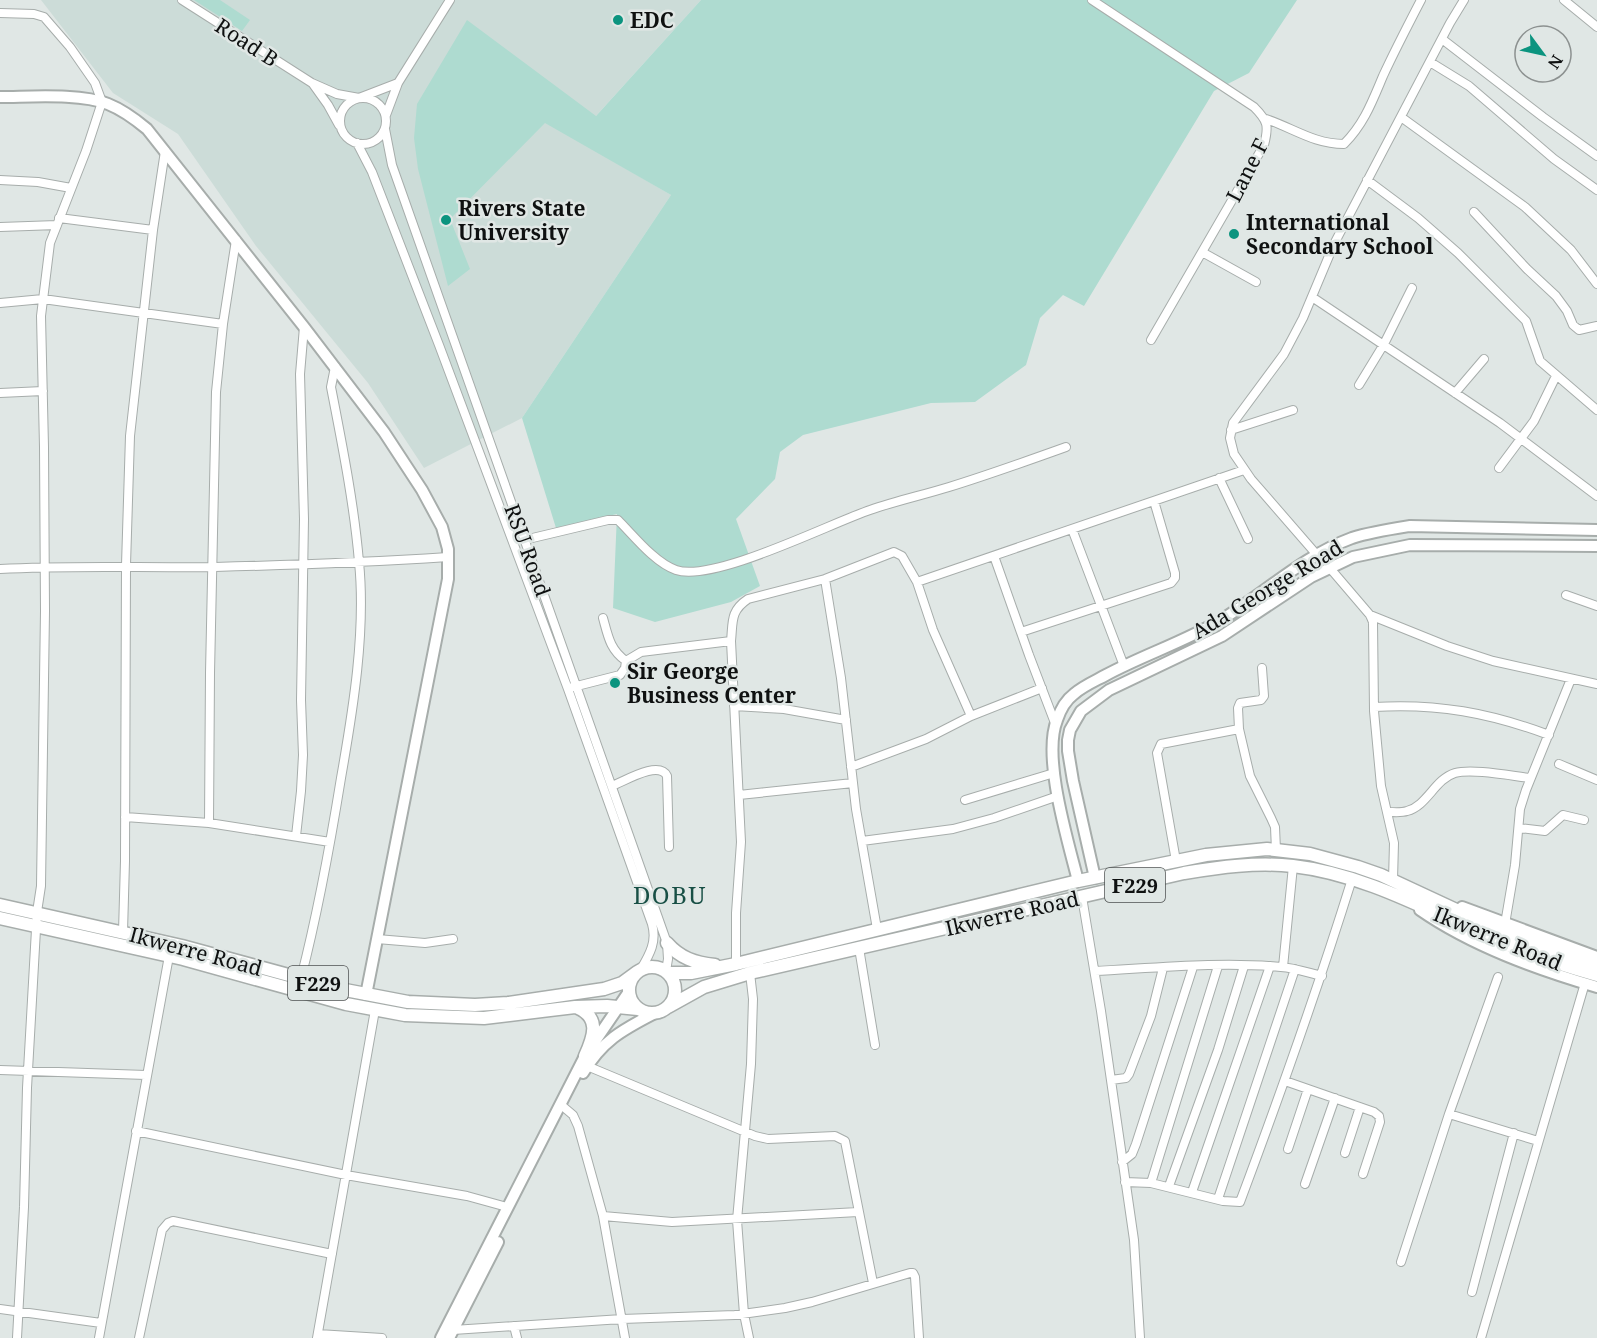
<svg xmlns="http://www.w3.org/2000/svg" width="1597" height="1338" viewBox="0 0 1597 1338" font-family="'Noto Serif',serif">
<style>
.built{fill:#ccdcd8}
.green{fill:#aedbd0}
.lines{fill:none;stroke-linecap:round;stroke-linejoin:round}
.street-casing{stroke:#a7adab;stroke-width:10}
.secondary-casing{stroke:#a7adab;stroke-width:14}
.primary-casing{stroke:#a7adab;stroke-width:15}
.street{stroke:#fff;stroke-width:8}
.secondary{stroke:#fff;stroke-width:10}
.primary{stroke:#fff;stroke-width:12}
.poi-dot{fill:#0b947f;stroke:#e0e7e5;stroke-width:2}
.labels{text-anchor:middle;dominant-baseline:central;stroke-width:5;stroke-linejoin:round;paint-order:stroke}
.shield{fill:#e0e7e5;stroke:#4e5151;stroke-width:1.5}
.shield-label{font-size:20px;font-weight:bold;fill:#0f1111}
.poi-label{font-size:21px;font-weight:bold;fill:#0f1111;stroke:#e0e7e5;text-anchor:start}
.street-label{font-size:21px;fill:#0f1111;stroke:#e0e7e5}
.quarter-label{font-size:24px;letter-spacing:1.5px;fill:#184f45;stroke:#e0e7e5}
</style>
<rect width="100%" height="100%" fill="#e0e7e5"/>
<path class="built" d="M41,0H701L575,139L671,195L522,418L424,468L368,383L256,246L178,134L113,93Z"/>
<path class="green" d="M194,0H220L250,20L242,31Z
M701,0H1297L1249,73L1214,91L1084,306L1063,295L1040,318L1026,365L975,402L931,403L803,435L780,452L775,479L736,519L760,586L731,602L655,622L613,608L617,514L556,528L522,418L671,195L545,123L450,219L470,269L448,286L418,169L414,138L417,104L467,20L596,116Z"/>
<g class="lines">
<g class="street-casing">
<path id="street" d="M182,0L312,83L337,94L359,98L398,83
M1092,0L1254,107C1268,121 1269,126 1264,145L1151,340
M1564,0L1597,27
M0,13L34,14L44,17L70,47L95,83L102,102L86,151L50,243L41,316L44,447L45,611L41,886L37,912L27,1088L24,1207L17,1338
M1442,39L1543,117L1597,156
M1430,62L1469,86L1554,159L1597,190
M313,84L328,105L339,125
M340 121a23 23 0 1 1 46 0a23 23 0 1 1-46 0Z
M386,115L398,83L450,0
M1401,117L1525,207L1571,250L1597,284
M1266,119C1293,128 1314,144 1344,144C1364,124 1372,102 1383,76C1395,50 1408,25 1421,0
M385,129L392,165L667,943L668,959L666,971
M357,143L372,172L439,345L568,689L652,924C657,941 650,954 641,969
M0,180L38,182L71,188
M1367,180L1418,218L1458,253L1526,321L1540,361L1597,410
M1474,212L1527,269L1556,296L1567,311L1573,325L1579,330L1597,326
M59,218L153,230
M0,227L57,225
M1202,252L1256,282
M1312,297L1500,423L1597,496
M0,303L43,299L223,324
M1359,385L1384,344L1412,288
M0,393L43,391
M1455,393L1484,359
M1231,430L1293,410
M1499,468L1534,421L1556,376
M1219,478L1248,539
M1072,529L1124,666
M524,540L608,520H618C633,535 655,563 676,570C713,583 831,523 870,510C896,501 923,495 949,487C988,475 1027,461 1066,447
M1317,555L1251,479L1234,454L1230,438L1233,423L1284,354L1303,318L1334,244L1450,23L1464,0
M994,556L1029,655L1055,723
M1329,567L1370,615L1373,622L1374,711L1381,786L1394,843L1393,880
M0,569C72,565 143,568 215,567C293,565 370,562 448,557
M825,579L841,678L856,809L877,929
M917,582L1244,470
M1566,595L1597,606
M1370,615L1447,646L1493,661L1597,684
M603,618C608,636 610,650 626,661
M1021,632L1171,583L1175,578V573L1154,501
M1262,668L1264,696L1261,700L1240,703L1238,708L1239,729L1250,776L1271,818L1275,827L1276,850
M573,687L620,675L625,668L626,661L641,652L731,641
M734,706L784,709L846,720
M1374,707C1437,703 1490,713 1549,735
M1559,764L1597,780
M851,767L926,739L971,716L1042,688
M612,786C625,781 659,760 667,776L669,847
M739,795L853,783
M965,800L1054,773
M1388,812C1394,812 1401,813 1407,811C1427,806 1435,779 1455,773C1472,768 1512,776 1530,778
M125,817L209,823L330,842
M209,823L210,673L216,392L223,324L236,240
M1519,828L1545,831L1563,815L1584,820
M296,836L301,791L303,755L301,700L304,519L300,374L304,327
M862,841L953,829L994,818L1058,796
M1176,861L1157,753L1161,744L1239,729
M1082,897L1101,1011L1134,1240L1140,1338
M1505,924L1515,865L1520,809L1526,790L1571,679
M123,932L125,861L126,565L130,436L153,230L165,151
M377,939L425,943L453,939
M859,948L875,1045
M736,964V913L741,842L731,641C733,622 730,611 748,599L825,579L894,552L902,556L917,582L933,630L971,716
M1283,967L1293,866
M1095,971C1153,968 1223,961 1281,967C1295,968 1309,973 1322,976
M301,978C318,912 330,846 341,778C353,710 366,631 359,562C354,503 342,444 331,387L335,367
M587,1066L755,1136L768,1139L835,1136L845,1141L873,1283
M0,1070L146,1075
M1111,1080L1126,1078L1129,1074L1151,1016L1163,968
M1285,1081L1374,1112L1379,1116L1380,1122L1363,1174
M560,1104L573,1115L578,1126L603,1216L625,1338
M1449,1114L1538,1141
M136,1131L346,1175L467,1196L507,1207
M1288,1149L1308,1089
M1345,1153L1360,1107
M1122,1162L1132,1154L1136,1144L1193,967
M1125,1182L1151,1183L1223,1201L1240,1202C1280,1095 1318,988 1352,879
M1151,1183L1218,966
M1305,1184L1335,1098
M1169,1186L1218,1050L1244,966
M1192,1192L1270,966
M1218,1199L1295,969
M603,1216L672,1222L858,1212
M1401,1262L1449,1114L1498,977
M1472,1292L1514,1133
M0,1309L101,1323
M514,1326L517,1338
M453,1330L622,1319L735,1315L785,1308L812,1302L910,1273H913L915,1277L919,1338
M318,1334L382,1338
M99,1338L169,956
M139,1338L162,1230L168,1223L173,1221L332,1254
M317,1338L375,1010
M749,1338L744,1314L737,1220L751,1064L753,999L750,973
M1481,1338L1585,983"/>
</g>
<g class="secondary-casing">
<path id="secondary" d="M0,97C30,97 80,93 108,104C123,110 135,119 147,129L304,327L384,432L422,490L442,527L448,549V579L366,995
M1095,878L1073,781L1068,751V740L1070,730L1081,711L1109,690L1222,636L1311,577L1353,557L1410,545L1597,546
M1078,881C1068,841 1042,757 1057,720C1060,711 1066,700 1074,694C1083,686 1095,681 1106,675C1143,655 1184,642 1221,620C1265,593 1303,556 1352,538C1371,532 1391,529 1410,526L1597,530
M1462,907L1597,957
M1420,910C1472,946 1536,969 1597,987
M583,1073C602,1041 622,1030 653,1014
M441,1338L585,1056L628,993
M449,1338L498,1242"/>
</g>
<g class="primary-casing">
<path id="primary" d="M0,905L182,946L340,989L408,1002L475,1005L508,1003L604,989L622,983L637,972
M0,918L183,959L346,1004L405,1015L484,1018L575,1007L607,1006L638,1009
M667,943C680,958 695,963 715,965
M629 990a23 23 0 1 1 46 0a23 23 0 1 1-46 0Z
M668,973H691L736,964L1078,881L1206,855L1267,849L1310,854L1358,867L1381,875L1510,935L1597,965
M576,1007C601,1017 594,1036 585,1056
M668,1007L704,987L750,973L1184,873C1220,867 1256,862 1293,866C1364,874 1429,911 1494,939C1527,954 1562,965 1597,975"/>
</g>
<use href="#street" class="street"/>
<use href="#secondary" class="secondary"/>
<use href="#primary" class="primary"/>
</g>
<g class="poi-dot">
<circle cx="618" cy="20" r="6"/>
<circle cx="446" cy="220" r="6"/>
<circle cx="1234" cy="234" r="6"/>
<circle cx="615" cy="683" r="6"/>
</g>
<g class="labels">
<g class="shield">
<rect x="1105" y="868" width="60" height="34" rx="4.5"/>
<rect x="288" y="966" width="60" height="34" rx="4.5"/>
</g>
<g class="shield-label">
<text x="1135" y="885">F229</text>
<text x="318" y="983">F229</text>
</g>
<g class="poi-label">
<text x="630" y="20">EDC</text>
<text x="458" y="208">Rivers State<tspan x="458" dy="24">University</tspan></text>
<text x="1246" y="222">International<tspan x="1246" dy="24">Secondary School</tspan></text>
<text x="627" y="671">Sir George<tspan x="627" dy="24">Business Center</tspan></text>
</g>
<g class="street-label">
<text transform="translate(247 42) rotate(33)">Road B</text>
<text transform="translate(1247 170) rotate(-63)">Lane F</text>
<text transform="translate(528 550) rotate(70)">RSU Road</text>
<text transform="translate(1267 589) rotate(-31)">Ada George Road</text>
<text transform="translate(1012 913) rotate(-13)">Ikwerre Road</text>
<text transform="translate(1498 938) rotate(22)">Ikwerre Road</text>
<text transform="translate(196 951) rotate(15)">Ikwerre Road</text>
</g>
<g class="quarter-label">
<text x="670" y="894">DOBU</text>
</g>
</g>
<g transform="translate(1543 54) rotate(123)"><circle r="28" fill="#e0e7e5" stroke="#8c9190" stroke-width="1.5"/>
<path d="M0-4.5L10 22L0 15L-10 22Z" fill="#0b947f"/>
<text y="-9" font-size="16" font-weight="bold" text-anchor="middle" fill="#0f1111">N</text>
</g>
</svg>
